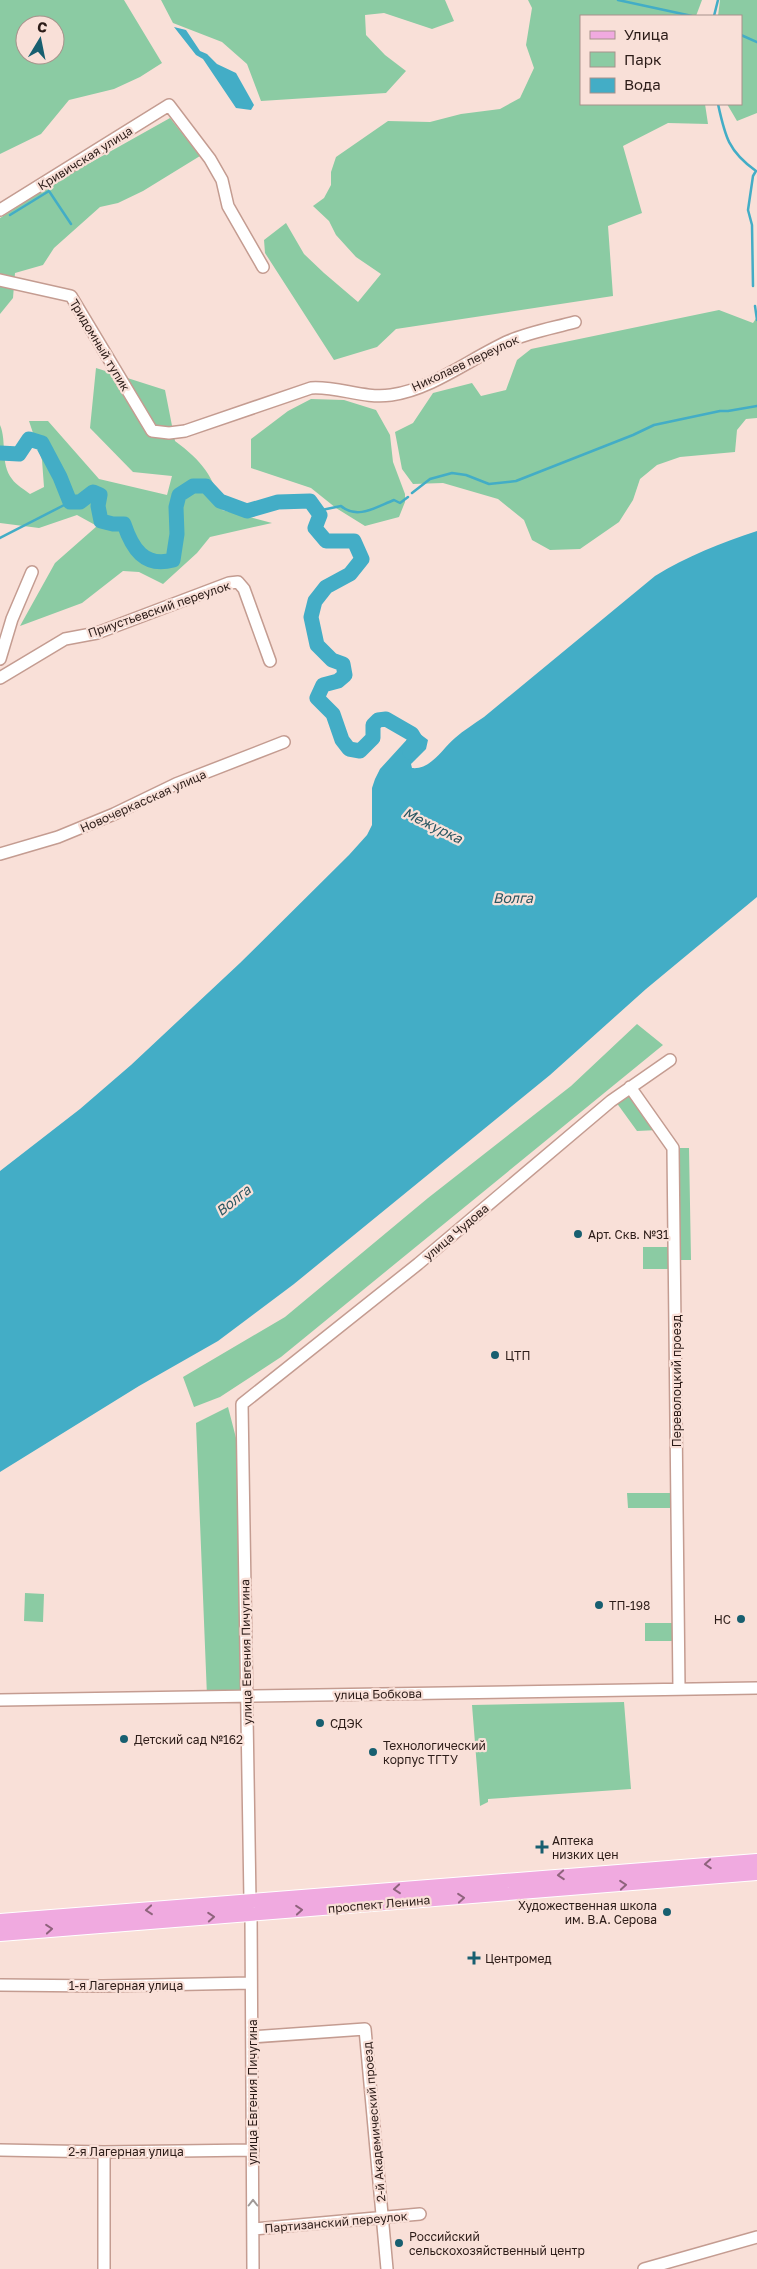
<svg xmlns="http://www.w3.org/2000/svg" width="757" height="2269" viewBox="0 0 757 2269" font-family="'Golos Text',sans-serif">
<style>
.green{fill:#8bcba3;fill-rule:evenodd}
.water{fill:#43adc6}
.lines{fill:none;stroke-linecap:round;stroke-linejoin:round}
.stream{stroke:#43adc6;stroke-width:2.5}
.river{stroke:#43adc6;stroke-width:15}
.minor-casing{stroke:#c49c91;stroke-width:14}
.major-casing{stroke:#fff;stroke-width:16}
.minor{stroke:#fff;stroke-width:11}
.major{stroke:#f0aae0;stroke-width:14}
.oneway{stroke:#8e637c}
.oneway2{stroke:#a09997}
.poi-dot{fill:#185f70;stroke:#f9e0d8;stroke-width:2}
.labels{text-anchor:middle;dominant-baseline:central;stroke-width:4.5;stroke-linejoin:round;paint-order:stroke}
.street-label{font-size:12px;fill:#2c1c18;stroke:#f9e0d8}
.poi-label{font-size:12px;fill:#2c1c18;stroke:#f9e0d8;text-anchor:start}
.water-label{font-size:14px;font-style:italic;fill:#2a5762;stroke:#f9e0d8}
</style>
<rect width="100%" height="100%" fill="#f9e0d8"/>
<path class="green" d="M0,0H124L162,63L140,77L114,89L69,100L41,134L0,154ZM25,25H55V55H25Z
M161,0H445L454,21L432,29L384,13L365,15L366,35L385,55L406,71L386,93L261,101L247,64L222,42L173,23Z
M528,0H702L696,16H581V104H705L708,124L668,123L623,146L642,213L608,226L613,296L396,329L377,347L334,360L265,253L264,240L286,223L304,254L324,273L358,302L381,274L356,257L336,235L329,221L313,206L324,198L331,185V172L336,157L388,121L430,122L461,114L500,109L520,98L534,68L526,45L532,8Z
M720,0H757V113L737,121L727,104H741V16H718Z
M170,118L200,156L143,191L118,203L100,207L54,248L43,265L15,273L13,298L0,314V218L63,178Z
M719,310L753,323L757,317V418L746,419L737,430L735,452L680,457L657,465L640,479L633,500L619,522L580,549L550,550L532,540L524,520L498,499L443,483L413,484L402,469L395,432L413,423L433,393L472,383L481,396L506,390L517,360L531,349Z
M96,368L165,390L175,441C202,461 214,476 222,510L272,523L210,537L197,553L163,584L139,572L123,571L82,603L20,626L55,563L97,526L77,515L39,528L0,523V425C7,441 0,464 12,479C16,485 25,490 30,494L44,487L42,460L29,421H48L99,479L167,495L172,476L133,472L90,428Z
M311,399L344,400L376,410L390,435L393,462L405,494V502L399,517L365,526L336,508L311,488L251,468V439L288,411Z
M637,1024L663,1045L281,1357L220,1397L194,1407L183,1377L285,1317L428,1198L571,1086Z
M629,1092L658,1130L637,1131L616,1102Z
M676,1148H689L691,1260H678Z
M643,1247H671V1269H643Z
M228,1407L243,1465L247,1696H207L196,1423Z
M627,1493H670L671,1508H628Z
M25,1593L44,1594L43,1622L24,1621Z
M645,1623H672V1641H645Z
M624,1702L631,1789L488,1799V1802L480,1806L472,1705Z"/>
<path class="water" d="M174,27L186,30L200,51L207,54L217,64L236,73L254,105L251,110L236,108L203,59L196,55Z
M757,531V897L646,989L550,1075L294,1284L218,1341L139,1386L0,1472V1171L80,1109L131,1065L240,963L349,855L367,835L372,825V788L375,779L380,769L412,734H420L428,740L426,749L411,764L412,768C431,770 442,749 455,738C464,730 474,724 484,717L655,576C687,556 721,543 757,531Z"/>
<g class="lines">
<path class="stream" d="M618,0L692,16
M714,16L718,0
M741,35L757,42
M718,104C725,136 728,151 756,171L753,176L748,210L752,225L753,286
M10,215L49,191L71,224
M755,306L757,320
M412,493L430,479L452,473L466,475L489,484L516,481L633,435L654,425L720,411H728L757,406
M317,511L341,506C357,520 376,507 394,500L400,503L408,497
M0,538L70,502"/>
<path class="river" d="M0,453L19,454L29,439L42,443L60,477L70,502H80L93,492L100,495L98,506L101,521L113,524H124C132,548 144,568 173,560L177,534L176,507L179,495L193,486H206L220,501L247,511L278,502L310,501L320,515L315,528L326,541H354L362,559L350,574L326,587L315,601L311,617L317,645L332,660L343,664L345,675L338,681L323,685L317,698L333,714L342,740L349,749L360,751L373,738V725L378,720L386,719L412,734L415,739L410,752"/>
<g class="minor-casing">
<path id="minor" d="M0,210L169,105L210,159L222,180L228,206L263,267
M0,280L71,296L152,431L169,433L185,431L311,388C338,386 363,399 391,395C433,389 471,358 509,341C530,332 553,328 575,322
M0,659L12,619L32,572
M0,678L65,639L97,633L229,583L238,582L244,589L270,661
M0,854L58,837L114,814L176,784L284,742
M630,1087L673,1148L679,1689
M0,1700L757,1688
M250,1901L242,1404L418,1264L611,1101L670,1060
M251,1914L253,2269
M0,1985L103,1986L251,1983
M252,2037L365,2029L387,2269
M0,2150L104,2152L253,2150
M253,2229L420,2214
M104,2269V2152
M644,2269L757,2237"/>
</g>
<g class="major-casing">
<path id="major" d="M0,1921L757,1861
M0,1934L757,1873"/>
</g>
<use href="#minor" class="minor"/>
<use href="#major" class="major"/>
</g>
<defs><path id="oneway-chevron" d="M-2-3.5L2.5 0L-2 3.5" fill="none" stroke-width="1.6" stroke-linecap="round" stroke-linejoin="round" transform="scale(1.25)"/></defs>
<g class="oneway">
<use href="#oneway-chevron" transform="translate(708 1864) rotate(176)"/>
<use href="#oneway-chevron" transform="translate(561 1875) rotate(176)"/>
<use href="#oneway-chevron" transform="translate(623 1885) rotate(-5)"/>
<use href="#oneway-chevron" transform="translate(397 1889) rotate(175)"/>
<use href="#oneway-chevron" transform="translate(461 1898) rotate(-5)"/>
<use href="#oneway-chevron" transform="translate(149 1910) rotate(175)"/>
<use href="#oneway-chevron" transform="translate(299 1910) rotate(-5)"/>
<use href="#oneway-chevron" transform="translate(211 1917) rotate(-4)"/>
<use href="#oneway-chevron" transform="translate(49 1929) rotate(-5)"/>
</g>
<use class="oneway2" href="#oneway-chevron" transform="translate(253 2203) rotate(-90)"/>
<g class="poi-dot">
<circle cx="578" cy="1234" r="5"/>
<circle cx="495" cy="1355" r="5"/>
<circle cx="599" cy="1605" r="5"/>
<circle cx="741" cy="1619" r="5"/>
<circle cx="320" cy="1723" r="5"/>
<circle cx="124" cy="1739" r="5"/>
<circle cx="373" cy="1752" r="5"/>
<path d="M539.5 1839.5h5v5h5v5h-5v5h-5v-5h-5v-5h5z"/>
<circle cx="667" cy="1912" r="5"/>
<path d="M471.5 1950.5h5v5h5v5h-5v5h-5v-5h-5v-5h5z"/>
<circle cx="399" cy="2243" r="5"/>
</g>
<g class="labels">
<g class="street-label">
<text transform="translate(85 158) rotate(-32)">Кривичская улица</text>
<text transform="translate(100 345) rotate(59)">Тридомный тупик</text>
<text transform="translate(465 363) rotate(-25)">Николаев переулок</text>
<text transform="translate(159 609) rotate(-19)">Приустьевский переулок</text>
<text transform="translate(143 801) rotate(-24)">Новочеркасская улица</text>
<text transform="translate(456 1232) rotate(-40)">улица Чудова</text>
<text transform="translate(676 1381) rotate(-90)">Переволоцкий проезд</text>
<text transform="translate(246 1652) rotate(-91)">улица Евгения Пичугина</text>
<text transform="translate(378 1694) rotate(-1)">улица Бобкова</text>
<text transform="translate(379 1904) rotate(-5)">проспект Ленина</text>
<text x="126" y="1985">1-я Лагерная улица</text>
<text transform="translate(252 2092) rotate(-90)">улица Евгения Пичугина</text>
<text transform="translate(374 2122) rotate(-95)">2-й Академический проезд</text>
<text x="126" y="2151">2-я Лагерная улица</text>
<text transform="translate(336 2222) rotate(-5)">Партизанский переулок</text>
</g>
<g class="poi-label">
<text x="588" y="1234">Арт. Скв. №31</text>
<text x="505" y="1355">ЦТП</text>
<text x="609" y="1605">ТП-198</text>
<text x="731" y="1619" text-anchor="end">НС</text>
<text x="330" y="1723">СДЭК</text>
<text x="134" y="1739">Детский сад №162</text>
<text x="383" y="1745">Технологический<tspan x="383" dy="14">корпус ТГТУ</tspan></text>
<text x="552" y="1840">Аптека<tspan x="552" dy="14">низких цен</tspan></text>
<text x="657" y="1905" text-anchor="end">Художественная школа<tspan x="657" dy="14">им. В.А. Серова</tspan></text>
<text x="485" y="1958">Центромед</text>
<text x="409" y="2236">Российский<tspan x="409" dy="14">сельскохозяйственный центр</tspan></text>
</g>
<g class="water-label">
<text transform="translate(433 825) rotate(26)">Межурка</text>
<text x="513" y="897">Волга</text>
<text transform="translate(233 1200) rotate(-39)">Волга</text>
</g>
</g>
<rect x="580" y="15" width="162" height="90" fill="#f9e0d8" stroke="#a7928b"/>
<rect x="590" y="31" width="25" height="8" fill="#f0aae0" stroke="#a7928b"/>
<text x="624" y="40" font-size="15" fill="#2c1c18">Улица</text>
<rect x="590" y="52" width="25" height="15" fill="#8bcba3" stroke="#a7928b"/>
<text x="624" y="65" font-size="15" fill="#2c1c18">Парк</text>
<rect x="590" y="78" width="25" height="15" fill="#43adc6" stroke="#a7928b"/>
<text x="624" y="90" font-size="15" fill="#2c1c18">Вода</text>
<g transform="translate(40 40) rotate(10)"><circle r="24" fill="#f9e0d8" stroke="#a7928b"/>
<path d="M0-4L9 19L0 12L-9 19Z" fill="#185f70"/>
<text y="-8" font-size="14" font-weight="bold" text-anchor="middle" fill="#2c1c18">С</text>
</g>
</svg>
